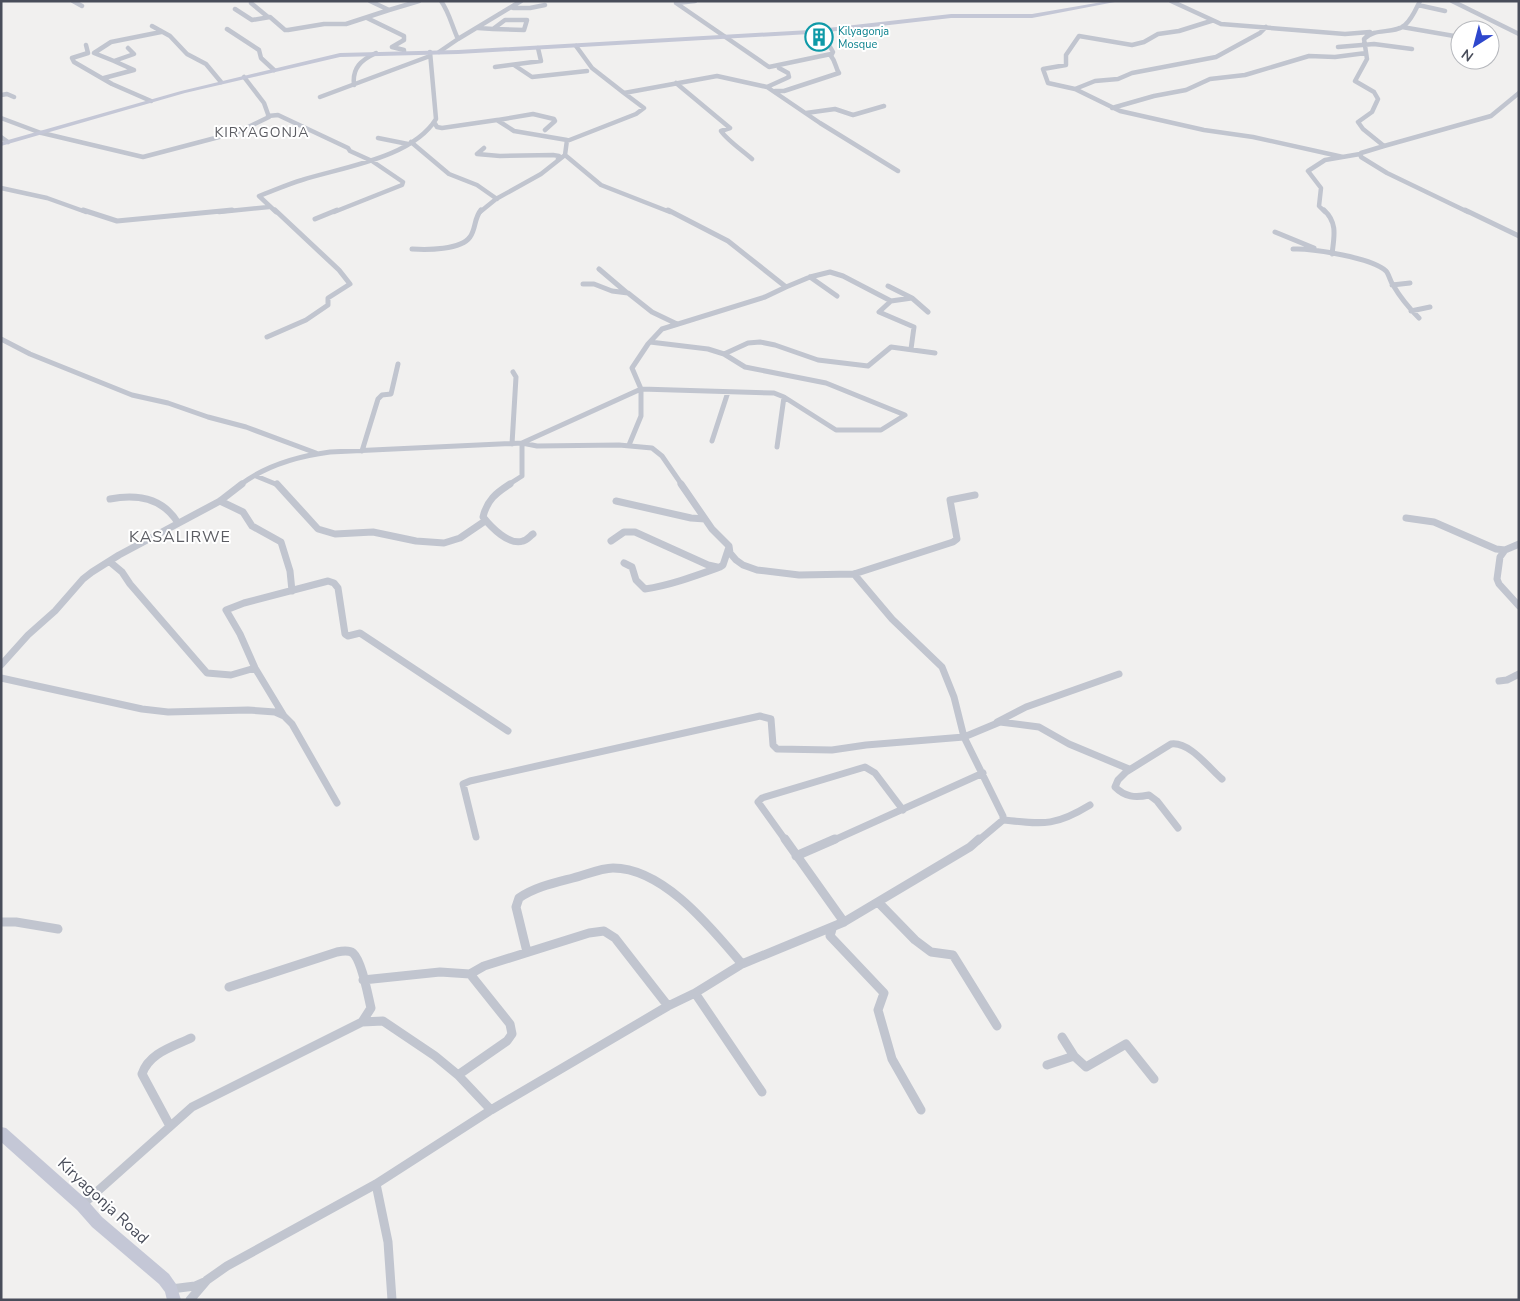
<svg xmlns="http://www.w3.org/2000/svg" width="1520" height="1301" viewBox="0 0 1520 1301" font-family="'Nunito Sans',sans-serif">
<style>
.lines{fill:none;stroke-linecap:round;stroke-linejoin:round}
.street-far3{stroke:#c1c5cf;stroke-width:4.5}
.street-far2{stroke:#c1c5cf;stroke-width:5}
.street-far1{stroke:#c1c5cf;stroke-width:7}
.street{stroke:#c1c5cf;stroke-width:9}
.secondary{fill:#c4c7d6;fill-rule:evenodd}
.labels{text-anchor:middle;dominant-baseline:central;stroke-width:4;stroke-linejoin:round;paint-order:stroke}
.far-culture-label{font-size:11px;fill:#0d838f;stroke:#fff;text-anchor:start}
.far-quarter-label{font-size:14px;letter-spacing:1px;fill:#5c5d63;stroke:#fff}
.quarter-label{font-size:16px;letter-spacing:1px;fill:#5c5d63;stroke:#fff}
.near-street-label{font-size:16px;fill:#494d5a;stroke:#fff}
</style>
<rect width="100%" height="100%" fill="#f1f0ef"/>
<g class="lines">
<path class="street-far3" d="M73,1L82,6
M695,1L676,3L769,67L831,54
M1171,1L1221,24L1345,34L1370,32
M1420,1C1416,9 1412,19 1405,25C1393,35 1375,27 1364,39L1367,59L1355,81L1374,92L1378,99L1372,112L1358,122L1363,129L1384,146L1361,153V157L1387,173L1468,212
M1452,1L1519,34
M251,3L268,17
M1418,5L1445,11
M513,8H530L545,5
M235,9L252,20L270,17L285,30H288L324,24H346L389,10L370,1
M389,10L419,1
M367,18L404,36V40L392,47L404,50V52
M505,20H527L524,30L493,29Z
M152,26L170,36L187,54L206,64L221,82
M1266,27L1260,33L1216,57L1132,73L1118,79L1095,81L1075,89L1120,111L1204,130L1253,137L1343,157
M1402,27L1460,37
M478,28L493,29
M227,29L259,50L261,58L274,70
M458,39L521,1
M86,45L88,53L72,58L74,62L112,84L151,101
M576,46L592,68L624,93L717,76L767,87L820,123L898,171
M1338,47L1374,44L1412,49
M439,52L458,39C452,26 449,12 441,1
M114,61L94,53L111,42L161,32
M514,65L532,77L587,71
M495,67L541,61L538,48
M104,78L134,70L114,61L134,54L128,48
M676,83L730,128L721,131C727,140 743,151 752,159
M354,85C352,68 361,60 376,53
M767,87L789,77L788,73L779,68
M1075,89L1048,83L1043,69L1066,65V55L1079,36L1132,45L1144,42L1158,34L1179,31L1211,21
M775,91H784L839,73C835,67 836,62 831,56L833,52L825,38L810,32
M1,95L7,94L14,97
M320,97L430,56
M1112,108L1154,96L1186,90L1210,79L1245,75L1309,56L1335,57L1366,53
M806,113L835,109L853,115L884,106
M268,116L278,115L348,148L350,151L372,161L403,182L402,185L334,212
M1,118L41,133
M498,120L533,114L554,119L555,121L545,130
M434,122L437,127L442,128L497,120L514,131L567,140L565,155L601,185L670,212
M42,133L143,157L238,132L269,117L264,103L244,77
M1,137L8,142
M378,138L408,144
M567,141L636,114L644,108L624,93
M411,142L449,174L477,185L497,199
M1384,146L1491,116L1519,93
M484,148L477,154L500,156L553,155L559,156L558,159
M1,188L47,198L86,212
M219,212L269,207
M276,212L259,196C273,191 288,184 302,180C343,167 412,158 436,119L430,52
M480,212L496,199L541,174L565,155
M1325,212L1319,206L1321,188L1308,171L1325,160L1360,154"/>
<path class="street-far2" d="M83,210L117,221L232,210
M1324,210C1338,223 1334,237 1332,254
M1465,210L1519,236
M315,219L337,210
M1275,232L1314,248
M412,249C427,250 461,250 470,237C476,229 474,218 481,210
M1293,249C1311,248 1373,258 1386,271C1389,274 1390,281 1393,285C1400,297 1409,308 1419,318
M599,269L626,292H623
M810,277L837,296
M583,284H594L612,291L628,293L652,312L677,324
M1392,285L1410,283
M888,286L912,298L928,312
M786,287L810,277L830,272L843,276L891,301L912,298
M891,301L879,312L914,327L911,349
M1411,311L1430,307
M267,337L306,320L328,305V298L350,284L339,270L275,210
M1,339L30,354L132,395L168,403L208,417L246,427L316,453
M650,342L708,349L724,354L748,343L760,342L775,345L818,360L868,366L891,347L935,353
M712,441L728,392
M512,444L516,377L513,372
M629,445L641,416V389L774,393L784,397L836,430H881L905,415L826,383L745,367L724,354
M777,447L784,397
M362,451L378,399L382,395L391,394L398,364
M256,476L278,485
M240,485C265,466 299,456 330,452L522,443L537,446L619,445L652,448L662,456L682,485
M508,485L522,476V443L641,389L632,368L648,344L662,329L765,297L786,287L728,241L668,210"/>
<path class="street-far1" d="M277,484L318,529L335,534L373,532L416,541L444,543L460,538L485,521
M510,484C496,493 487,500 483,517C491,527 509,546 523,541C527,540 530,536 533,534
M681,484L712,529L729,546L730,553L736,560L743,565L757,570L799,575L854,574L953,542L957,539L950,500L975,495
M110,499C137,494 163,498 178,523
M220,501L243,512L252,526L281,542L290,571L292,591
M616,501L691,518L705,519
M1406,518L1434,522L1496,549L1505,550
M611,541L624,532H635L708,565L717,567
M1519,544L1505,550L1500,557L1497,579L1499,584L1519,606
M110,562L122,572L130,584L207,673L231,675L255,668
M624,563L632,567L636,580L645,589C671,585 695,576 720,567L723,565L729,547
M854,574L892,619L942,667L954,697L964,737L1003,816V820
M1,665L28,635L55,611L83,579L92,572L119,555L220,501L242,484
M1,678L142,709L168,712L248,710L275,712L284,716L292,724L337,803
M1499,681L1507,680L1519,674
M284,716L255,668L240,634L226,610L244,603L328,581L334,583L338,588L345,634L348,636L360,633L508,731
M997,722L1026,707L1119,674
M1178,828L1157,801L1149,795C1135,798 1125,797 1115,787L1118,780L1126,772L1171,744C1189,741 1209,768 1222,779
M476,837L463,784L470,781L760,716L771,719L773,745L777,749L832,750L866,745L964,737L1000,722L1039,727L1069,744L1129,769
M786,841L758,802L762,798L865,767L875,773L903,810
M832,841L983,773
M978,841L1003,820C1043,824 1054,827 1090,805"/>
<path class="street" d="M785,839L844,922
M796,856L835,839
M878,902L915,940L931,952L953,955L997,1026
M1,922H16L58,929
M832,929L830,936L884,993L878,1010L892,1059L921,1110
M527,952L516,907L519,898C535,887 554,883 573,878C585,875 601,868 613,868C664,868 712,929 742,964
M363,980L440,972L470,974L484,966L589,933L604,931L615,938L668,1006
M229,987L337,952C342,951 349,950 353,953C362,961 368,996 371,1008L362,1022
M695,993L762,1092
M1062,1037L1074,1056L1086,1067L1126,1044L1154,1079
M1047,1065L1074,1056
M458,1075L507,1041L512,1034L510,1024L470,974
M170,1126L142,1074C149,1053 172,1047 191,1038
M376,1184L388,1242L392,1300
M82,1205L192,1107L362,1022L383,1021L435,1056L458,1075L491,1110
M171,1289L195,1286L204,1282
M190,1300L207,1280L227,1266L376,1184L491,1110L668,1006L695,993L742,964L844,922L970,847L979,839"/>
<path class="secondary" d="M1108,1H1120L1032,18H951L810,34L458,54L340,57L185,93L1,146V142L181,91L340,53L458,50L810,30L951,14H1032Z
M1,1127L6,1128L87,1200L102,1217L169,1274L176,1284L181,1300H167L165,1292L159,1284L92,1227L77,1210L1,1142Z"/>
</g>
<defs>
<g id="building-ring" transform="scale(1.4375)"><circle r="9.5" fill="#fff" stroke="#0f9aa8" stroke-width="1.5"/><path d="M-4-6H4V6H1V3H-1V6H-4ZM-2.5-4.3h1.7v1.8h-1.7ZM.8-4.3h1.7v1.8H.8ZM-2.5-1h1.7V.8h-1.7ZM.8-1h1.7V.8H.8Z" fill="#0f9aa8"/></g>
</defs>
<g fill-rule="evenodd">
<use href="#building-ring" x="819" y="37"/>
</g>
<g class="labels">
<g class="far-culture-label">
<text x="838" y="31">Kilyagonja<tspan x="838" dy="13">Mosque</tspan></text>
</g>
<g class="far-quarter-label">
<text x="262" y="132">KIRYAGONJA</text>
</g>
<g class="quarter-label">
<text x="180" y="537">KASALIRWE</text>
</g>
<g class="near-street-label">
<text transform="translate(103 1201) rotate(43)">Kiryagonja Road</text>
</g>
</g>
<rect width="1520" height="1301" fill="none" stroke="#494d5a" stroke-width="5"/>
<g transform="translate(1475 45) rotate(216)"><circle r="24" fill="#ffffff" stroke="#b6b8bd"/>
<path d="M0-4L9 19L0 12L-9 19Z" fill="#2e47cd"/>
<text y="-8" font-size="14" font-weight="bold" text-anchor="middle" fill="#494d5a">N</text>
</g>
</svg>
